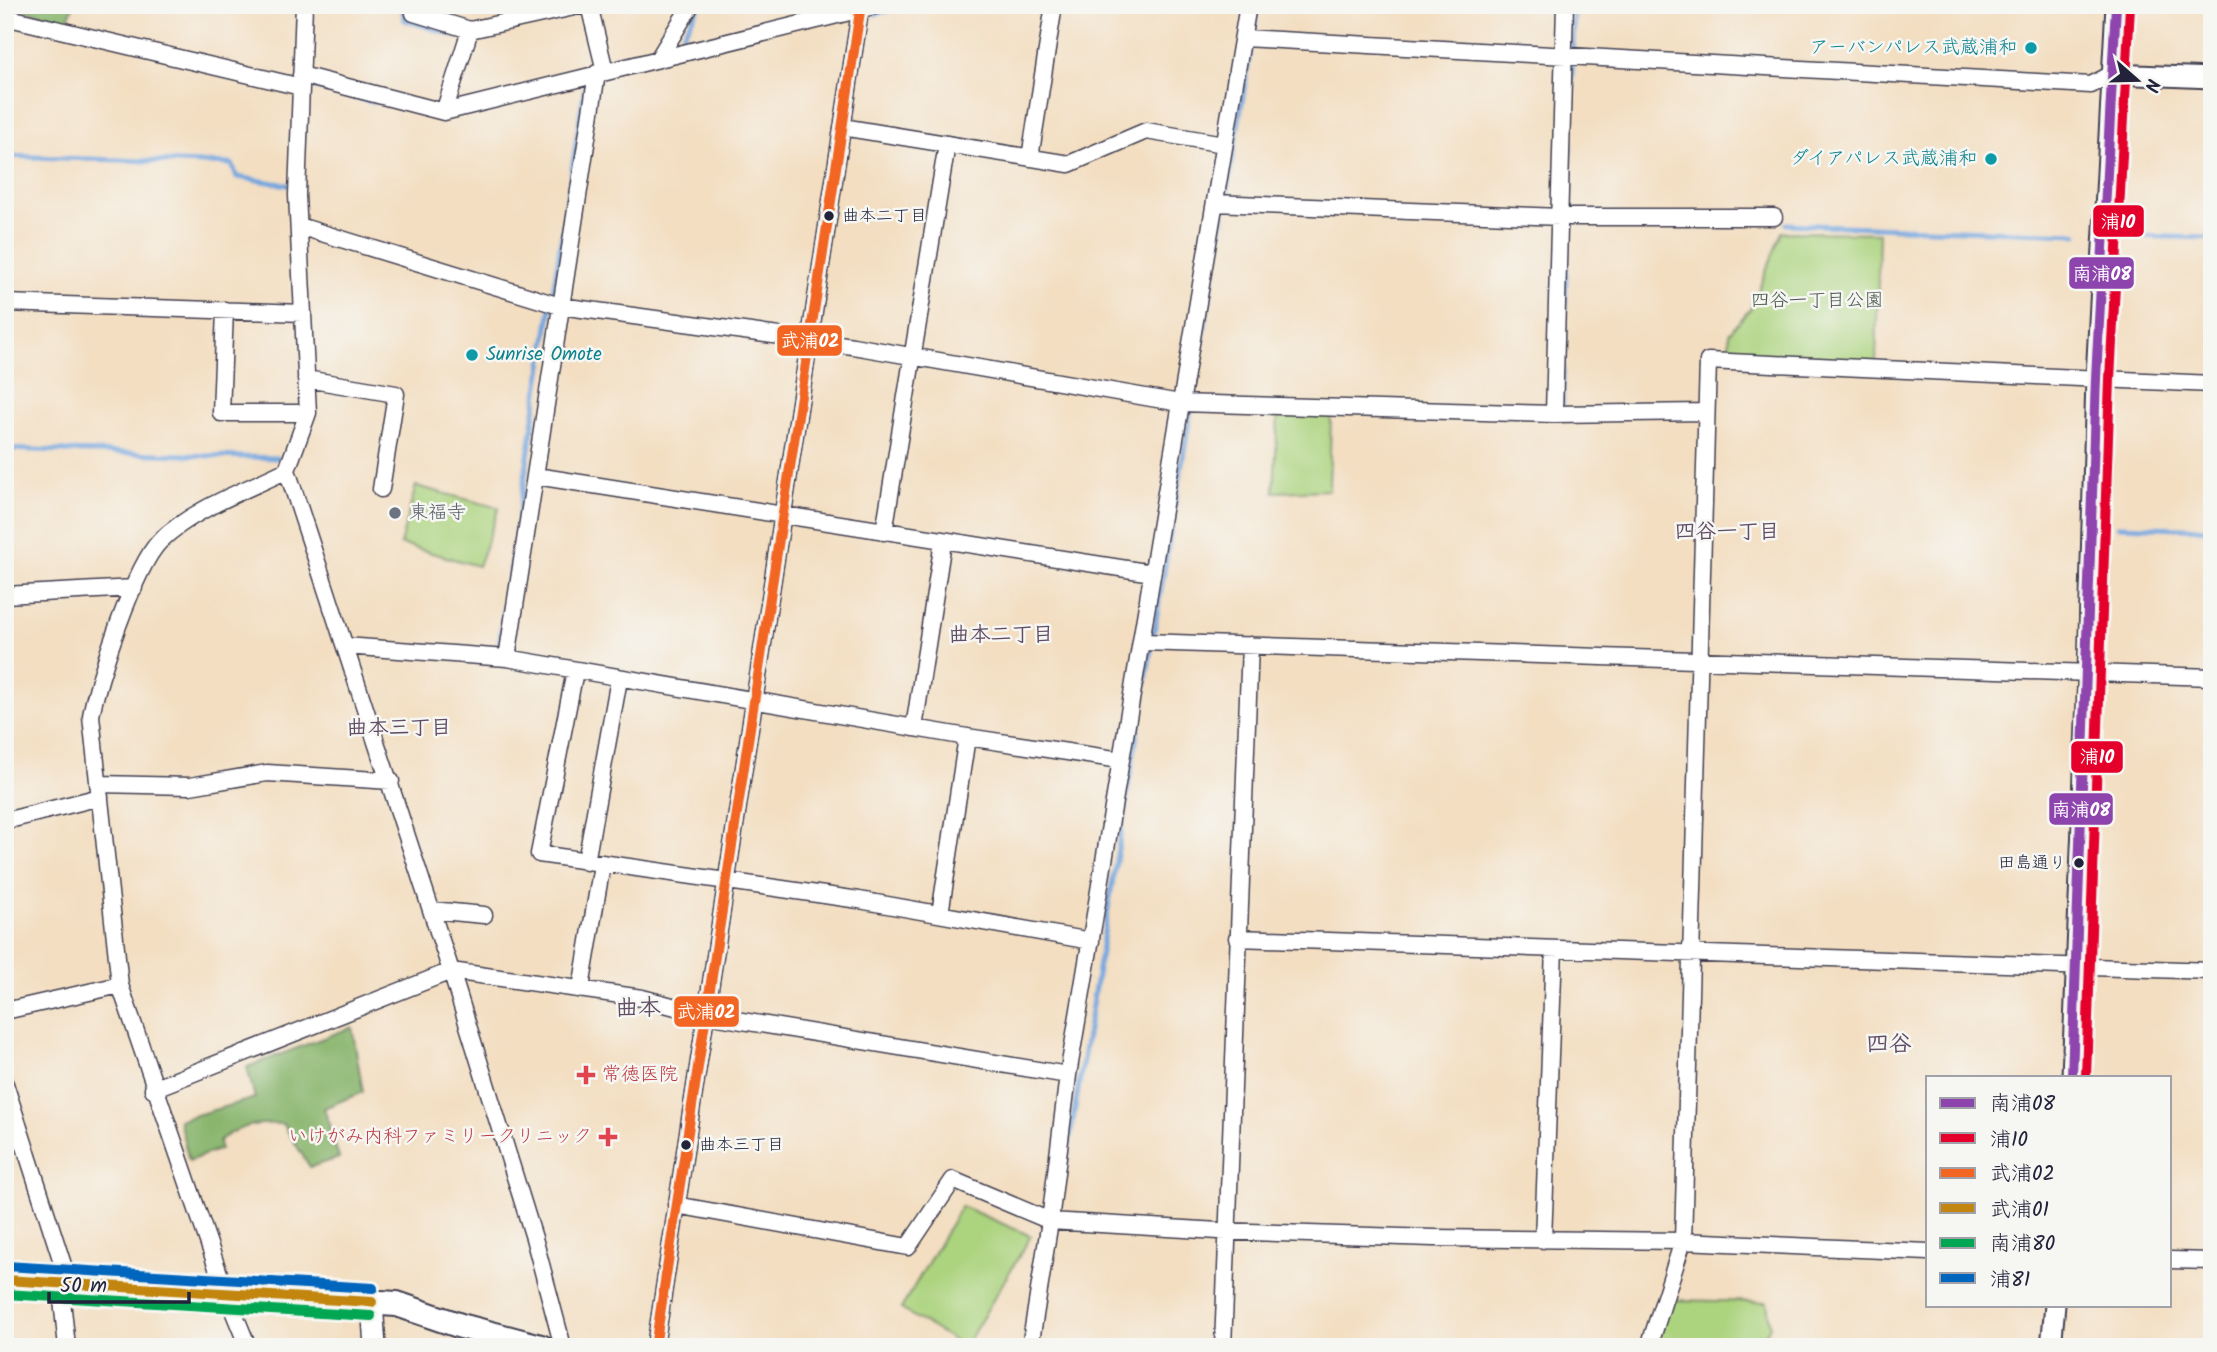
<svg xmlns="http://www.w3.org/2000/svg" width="2217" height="1352" viewBox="0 0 2217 1352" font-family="Kalam,'Klee One',sans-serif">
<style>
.green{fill:#acd37e;stroke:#677a5c;stroke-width:2}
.forest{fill:#89b56d;stroke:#566c54;stroke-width:2}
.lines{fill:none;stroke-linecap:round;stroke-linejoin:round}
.stream{stroke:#72a5de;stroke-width:5}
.minor-casing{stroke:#413e4f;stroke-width:19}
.tertiary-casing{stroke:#413e4f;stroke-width:23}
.secondary-casing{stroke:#413e4f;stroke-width:24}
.primary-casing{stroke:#413e4f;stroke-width:28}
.minor{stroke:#fff;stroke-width:16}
.tertiary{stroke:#fff;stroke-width:19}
.secondary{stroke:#fff;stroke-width:21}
.primary{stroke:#fff;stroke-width:24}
.bus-1-casing{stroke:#f6f6f2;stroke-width:16}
.bus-2-casing{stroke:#f6f6f2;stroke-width:16}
.bus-3-casing{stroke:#f6f6f2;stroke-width:16}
.bus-4-casing{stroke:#f6f6f2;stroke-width:16}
.bus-5-casing{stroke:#f6f6f2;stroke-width:16}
.bus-6-casing{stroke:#f6f6f2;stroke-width:16}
.bus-1{stroke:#8e44ad;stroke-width:10}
.bus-2{stroke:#e4002b;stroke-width:10}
.bus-3{stroke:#f26522;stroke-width:10}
.bus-4{stroke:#c2850f;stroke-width:10}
.bus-5{stroke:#00a651;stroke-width:10}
.bus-6{stroke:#0065bd;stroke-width:10}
.culture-dot{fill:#0f9aa8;stroke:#f6f6f2;stroke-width:2.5}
.bus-dot{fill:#22223b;stroke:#f6f6f2;stroke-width:2.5}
.worship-dot{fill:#6b7280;stroke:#f6f6f2;stroke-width:2.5}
.health-dot{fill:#e0444e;stroke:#f6f6f2;stroke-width:2.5}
.labels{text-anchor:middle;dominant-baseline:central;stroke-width:5;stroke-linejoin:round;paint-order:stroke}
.bus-label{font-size:17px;fill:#22223b;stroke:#f6f6f2;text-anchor:start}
.culture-label{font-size:19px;fill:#0d838f;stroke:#f6f6f2;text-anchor:end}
.park-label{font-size:19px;fill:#4b574f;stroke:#f6f6f2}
.worship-label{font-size:19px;fill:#5b616d;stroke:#f6f6f2;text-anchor:start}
.health-label{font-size:19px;fill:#be3a42;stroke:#f6f6f2;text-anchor:start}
.neighbourhood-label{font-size:21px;font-weight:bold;fill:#624d66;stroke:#f6f6f2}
.quarter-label{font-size:23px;font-weight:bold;fill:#624d66;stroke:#f6f6f2}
.line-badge{stroke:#f6f6f2;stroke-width:2.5}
.badge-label{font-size:19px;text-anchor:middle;font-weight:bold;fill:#fff}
</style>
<rect width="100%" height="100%" fill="#f6f6f2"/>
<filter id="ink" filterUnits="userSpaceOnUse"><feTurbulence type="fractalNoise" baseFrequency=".0143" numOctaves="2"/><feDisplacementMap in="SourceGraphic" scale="14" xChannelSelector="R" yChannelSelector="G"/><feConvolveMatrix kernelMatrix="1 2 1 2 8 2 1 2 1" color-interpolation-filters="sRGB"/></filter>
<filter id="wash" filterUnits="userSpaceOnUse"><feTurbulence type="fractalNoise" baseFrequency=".00686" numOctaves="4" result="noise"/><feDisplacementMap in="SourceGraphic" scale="28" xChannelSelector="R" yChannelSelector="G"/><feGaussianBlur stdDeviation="1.57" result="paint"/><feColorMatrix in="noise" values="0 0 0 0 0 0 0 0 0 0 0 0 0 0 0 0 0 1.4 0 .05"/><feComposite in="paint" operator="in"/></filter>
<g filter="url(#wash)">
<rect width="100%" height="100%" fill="#f3dec1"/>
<path class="green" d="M1782,232L1879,233L1876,363L1730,358L1729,333L1751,308Z
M1278,414L1331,415L1329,490L1274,492Z
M416,486L499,508L478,566L400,544Z
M961,1206L1031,1236L965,1347L901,1309Z
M1671,1300L1767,1302L1770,1326L1759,1347H1656Z"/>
<path class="forest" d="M5,5H74L67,21Z
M352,1027L363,1092L324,1108L339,1158L310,1167L283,1124C260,1122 237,1126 219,1141L220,1149L189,1161L179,1120L255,1098L247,1067Z"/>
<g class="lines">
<path class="stream" d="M401,5L405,20L456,36
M875,14L909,5
M683,34L700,5
M306,85L373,102
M5,156L232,164L237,177L288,185
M1786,224L2077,234
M2131,236L2212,238
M1562,409L1574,5
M5,449L278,458
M2118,526L2212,529
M498,652L585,85
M1062,1186L1258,5"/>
</g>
</g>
<g filter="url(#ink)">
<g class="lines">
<g class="minor-casing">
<path id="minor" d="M413,5L414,13L470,30L583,5
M589,5L605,71
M5,17L301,87
M1243,38L2091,85L2112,74
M658,59L691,5
M301,75L444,112L878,5
M444,112L470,30
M842,127L1069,164L1146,131L1224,144
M1030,158L1054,5
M1215,203L1560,217H1774
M299,226L560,306L853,346L1180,403L1554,414L1705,412
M5,303L303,313
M225,310L221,413H308
M306,379L396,394L381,489
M1554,414L1565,5
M287,470L451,971L534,1238L563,1347
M536,476L1152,573
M884,532L947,144
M5,595L134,588
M1143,642L2212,677
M345,646L507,658L967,737L1121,760
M507,658L597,73
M575,671L539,854L859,900L1091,941
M914,728L943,542
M98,784L190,786L267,773L391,781
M5,821L100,797
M586,862L619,679
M431,910L484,915
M940,914L967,737
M1237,938L2212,971
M581,988L602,865
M5,1011L120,985
M5,1084L63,1265L62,1300L67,1347
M153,1089L451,971L642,998L706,1015L1068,1075
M676,1205L908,1247L953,1180L1050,1221L1219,1231L1433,1238L1683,1241L1928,1252
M1543,1240L1554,949
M2170,1260L2212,1261
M248,1347L225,1291L120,985L91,716C97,680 135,566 160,541C194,508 245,491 287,470L308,413L297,195L304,5
M655,1347L861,5
M1030,1347L1050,1221L1068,1075L1248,5
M1223,1347L1250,645
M1649,1347L1683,1241L1708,361L2212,384"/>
</g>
<g class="tertiary-casing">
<path id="tertiary" d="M2112,74L2212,78
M2072,1077L2088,673L2096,378L2116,5
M2051,1347L2055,1305"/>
</g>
<g class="secondary-casing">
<path id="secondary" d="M372,1302L375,1347"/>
</g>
<g class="primary-casing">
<path id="primary" d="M5,1280L397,1304L461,1326L541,1347"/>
</g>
<use href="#minor" class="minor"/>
<use href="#tertiary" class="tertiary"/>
<use href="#secondary" class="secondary"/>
<use href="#primary" class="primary"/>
<g class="bus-1-casing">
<path id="bus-1" d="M2072,1077L2096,378L2116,5"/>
</g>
<g class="bus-2-casing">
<path id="bus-2" d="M2086,1077L2110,379L2130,6"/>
</g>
<g class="bus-3-casing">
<path id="bus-3" d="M655,1347L861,5"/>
</g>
<g class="bus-4-casing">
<path id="bus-4" d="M5,1280L372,1302"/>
</g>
<g class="bus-5-casing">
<path id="bus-5" d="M5,1294L371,1316"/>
</g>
<g class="bus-6-casing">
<path id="bus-6" d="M6,1266L373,1288"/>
</g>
<use href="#bus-1" class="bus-1"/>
<use href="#bus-2" class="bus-2"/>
<use href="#bus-3" class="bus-3"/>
<use href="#bus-4" class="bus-4"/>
<use href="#bus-5" class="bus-5"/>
<use href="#bus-6" class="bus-6"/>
</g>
</g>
<g class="culture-dot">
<circle cx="2031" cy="48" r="7"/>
<circle cx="1991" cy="159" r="7"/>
<circle cx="472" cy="355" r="7"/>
</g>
<g class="bus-dot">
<circle cx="829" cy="216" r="6"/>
<circle cx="2079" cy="863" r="6"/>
<circle cx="686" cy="1145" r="6"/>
</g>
<circle class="worship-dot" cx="395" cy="513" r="7"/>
<g class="health-dot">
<path d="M582.5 1064.5h7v7h7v7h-7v7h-7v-7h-7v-7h7z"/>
<path d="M604.5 1126.5h7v7h7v7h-7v7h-7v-7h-7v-7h7z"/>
</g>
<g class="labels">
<g class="bus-label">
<text x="842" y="216">曲本二丁目</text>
<text x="2066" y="863" text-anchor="end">田島通り</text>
<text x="699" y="1145">曲本三丁目</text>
</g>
<g class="culture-label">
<text x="2017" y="48">アーバンパレス武蔵浦和</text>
<text x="1977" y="159">ダイアパレス武蔵浦和</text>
<text x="486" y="355" text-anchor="start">Sunrise Omote</text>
</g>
<g class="park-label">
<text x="1817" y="301">四谷一丁目公園</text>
</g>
<g class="worship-label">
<text x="409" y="513">東福寺</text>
</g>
<g class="health-label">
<text x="602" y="1075">常徳医院</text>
<text x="592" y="1137" text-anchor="end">いけがみ内科ファミリークリニック</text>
</g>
<g class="neighbourhood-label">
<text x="1727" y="532">四谷一丁目</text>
<text x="1001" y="635">曲本二丁目</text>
<text x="399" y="728">曲本三丁目</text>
</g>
<g class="quarter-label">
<text x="638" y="1009">曲本</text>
<text x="1889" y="1045">四谷</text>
</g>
</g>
<g class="line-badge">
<rect x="2092" y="204" width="53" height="34" rx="7" fill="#e4002b"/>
<rect x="2068" y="256" width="67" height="34" rx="7" fill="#8e44ad"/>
<rect x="776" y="324" width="67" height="33" rx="7" fill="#f26522"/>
<rect x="2070" y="740" width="54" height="34" rx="7" fill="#e4002b"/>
<rect x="2048" y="792" width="66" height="34" rx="7" fill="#8e44ad"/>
<rect x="673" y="995" width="67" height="33" rx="7" fill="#f26522"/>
</g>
<g class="badge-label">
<text x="2118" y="228">浦10</text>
<text x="2102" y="280">南浦08</text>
<text x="810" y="347">武浦02</text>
<text x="2097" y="763">浦10</text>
<text x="2081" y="816">南浦08</text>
<text x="706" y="1018">武浦02</text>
</g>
<rect width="2217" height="1352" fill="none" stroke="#f6f6f2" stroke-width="28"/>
<rect x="1926" y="1076" width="245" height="231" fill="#f6f6f2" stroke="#a1a1a9" stroke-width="2"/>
<rect x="1940" y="1098" width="35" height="10" fill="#8e44ad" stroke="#a1a1a9" stroke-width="2"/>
<text x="1990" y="1110" font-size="21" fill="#22223b">南浦08</text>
<rect x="1940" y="1133" width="35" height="10" fill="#e4002b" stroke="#a1a1a9" stroke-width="2"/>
<text x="1990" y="1146" font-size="21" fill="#22223b">浦10</text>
<rect x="1940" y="1168" width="35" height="10" fill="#f26522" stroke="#a1a1a9" stroke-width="2"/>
<text x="1990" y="1180" font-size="21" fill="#22223b">武浦02</text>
<rect x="1940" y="1203" width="35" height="10" fill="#c2850f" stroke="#a1a1a9" stroke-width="2"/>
<text x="1990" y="1216" font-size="21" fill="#22223b">武浦01</text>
<rect x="1940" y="1238" width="35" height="10" fill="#00a651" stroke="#a1a1a9" stroke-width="2"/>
<text x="1990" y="1250" font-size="21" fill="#22223b">南浦80</text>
<rect x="1940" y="1273" width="35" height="10" fill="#0065bd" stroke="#a1a1a9" stroke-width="2"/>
<text x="1990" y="1286" font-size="21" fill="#22223b">浦81</text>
<g transform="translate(2137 80) rotate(110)" stroke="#f6f6f2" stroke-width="5" paint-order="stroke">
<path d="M0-5L12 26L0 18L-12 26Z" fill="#22223b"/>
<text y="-10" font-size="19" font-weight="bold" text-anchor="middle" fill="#22223b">N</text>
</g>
<path d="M49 1292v10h140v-10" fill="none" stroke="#22223b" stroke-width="3.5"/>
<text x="60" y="1292" font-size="21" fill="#22223b" stroke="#f6f6f2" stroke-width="5" paint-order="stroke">50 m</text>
</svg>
